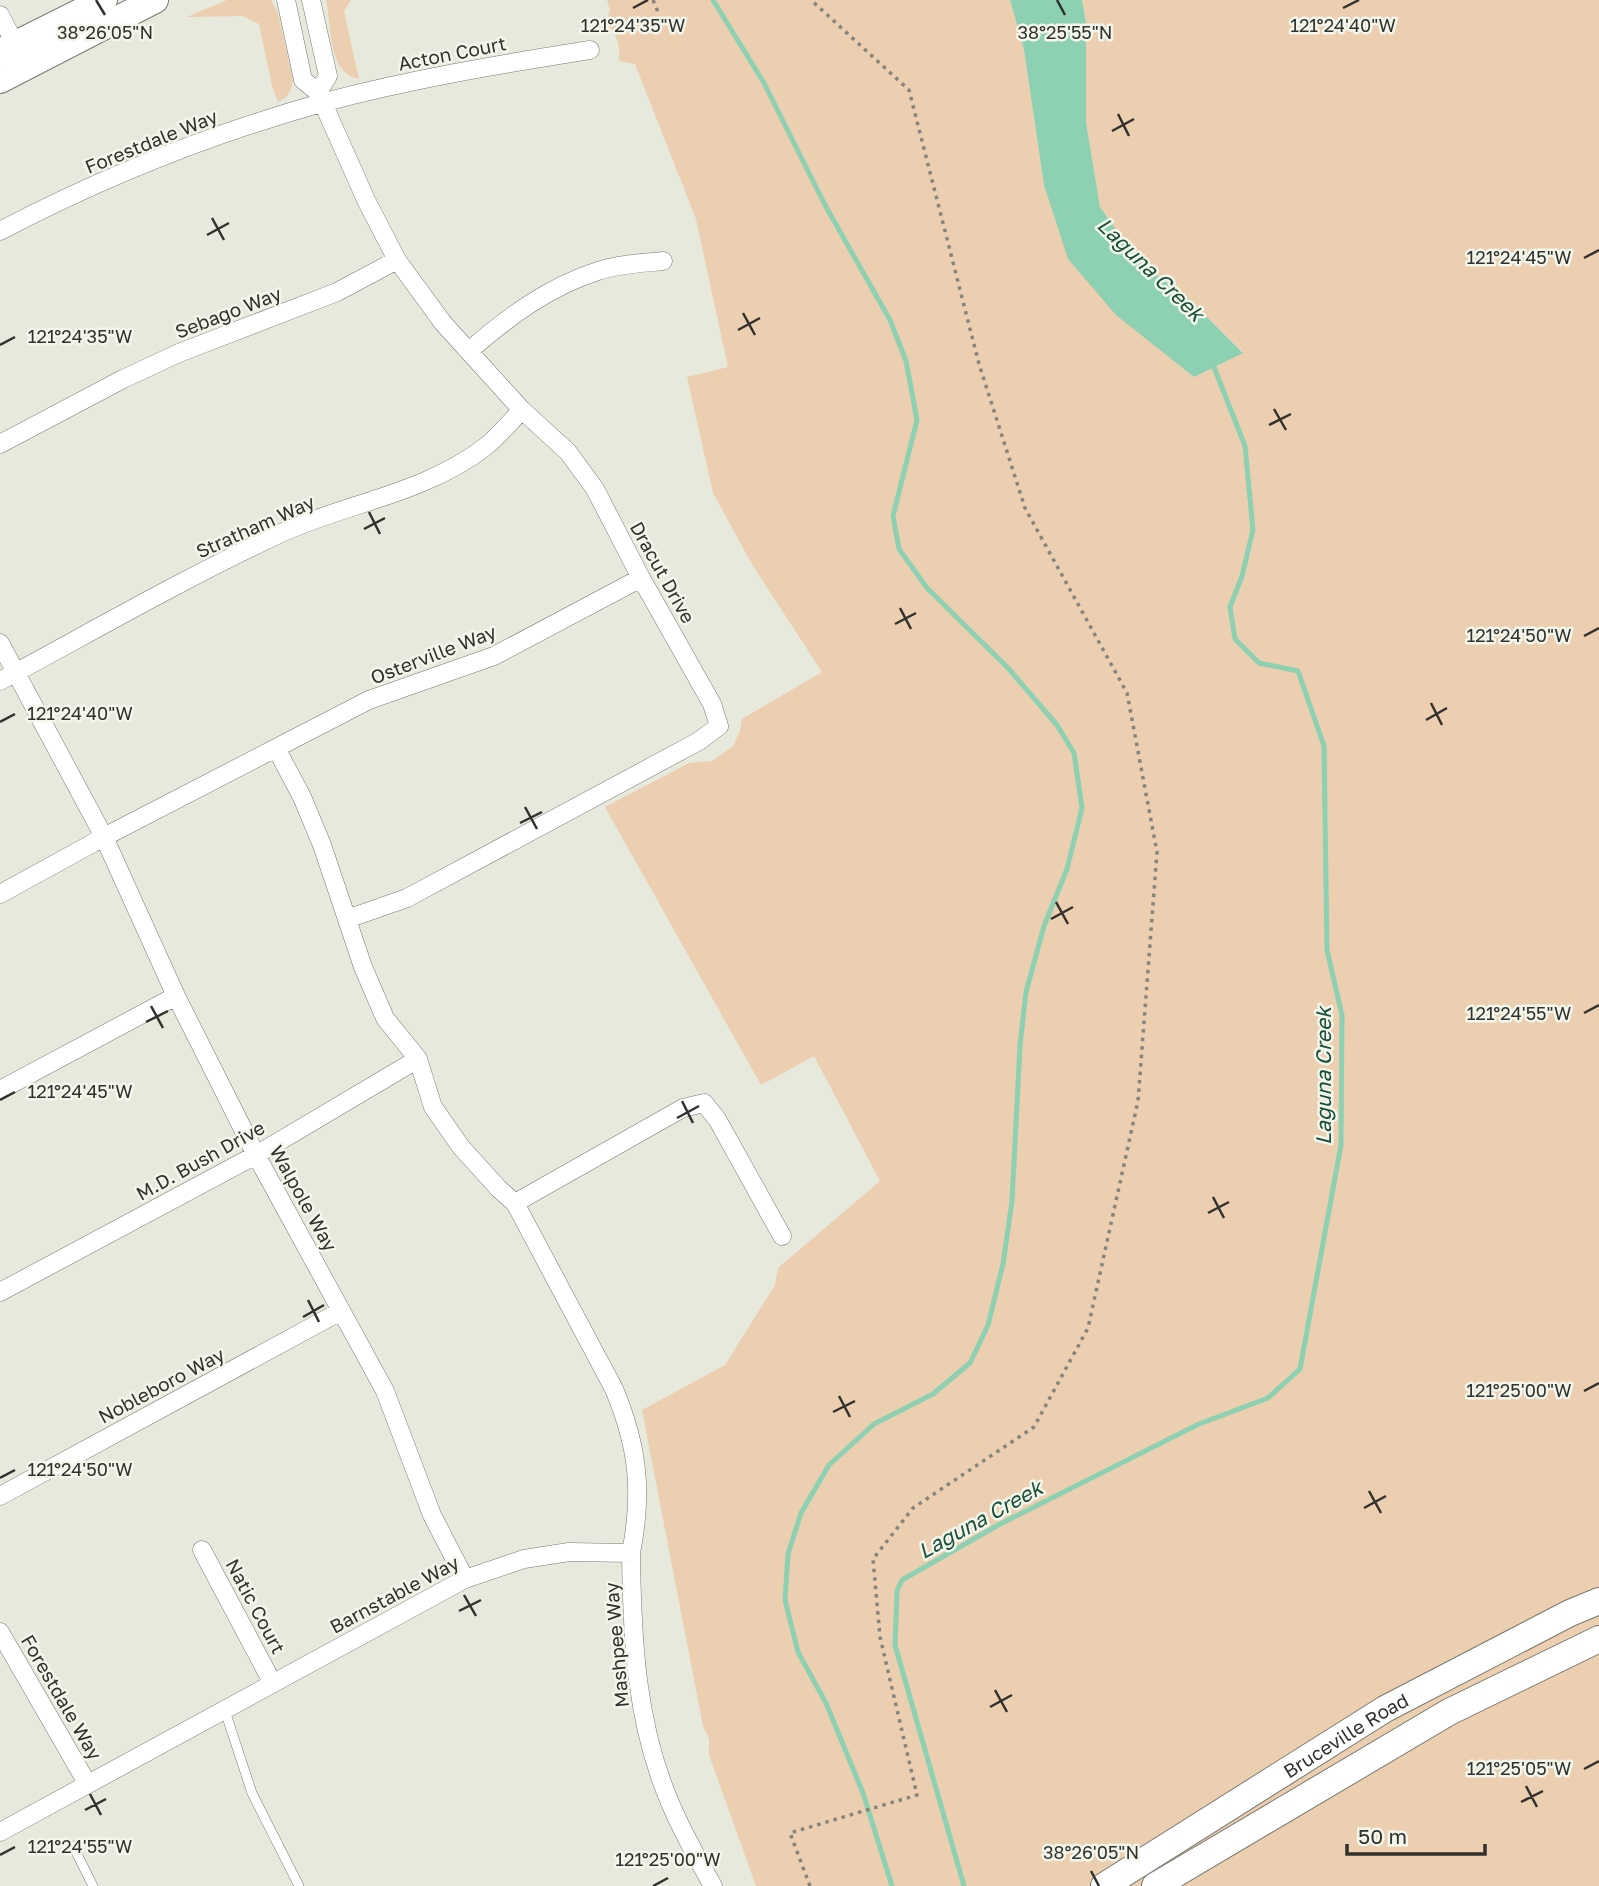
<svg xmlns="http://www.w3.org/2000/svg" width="1599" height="1886" viewBox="0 0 1599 1886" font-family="'Golos Text',sans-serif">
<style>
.green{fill:#ecceb1}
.water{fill:#8dd0b2}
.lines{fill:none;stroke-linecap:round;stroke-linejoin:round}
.stream{stroke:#8dd0b2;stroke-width:5}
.lane-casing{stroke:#787a70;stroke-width:10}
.street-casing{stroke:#787a70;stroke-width:19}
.secondary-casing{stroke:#787a70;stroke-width:28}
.path{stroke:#84867e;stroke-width:3.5;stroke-dasharray:3.5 5;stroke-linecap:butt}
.lane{stroke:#fff;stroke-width:9}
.street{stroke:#fff;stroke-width:18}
.secondary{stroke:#fff;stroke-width:26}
.ticks{fill:none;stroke:#31322e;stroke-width:2.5}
.labels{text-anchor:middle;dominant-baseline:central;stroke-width:5;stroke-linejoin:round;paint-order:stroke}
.street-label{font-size:19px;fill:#31322e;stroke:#f3f6ea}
.water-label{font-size:21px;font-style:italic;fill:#1a4f3b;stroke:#f3f6ea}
.ticks-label{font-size:18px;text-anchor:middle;fill:#31322e;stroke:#f3f6ea;stroke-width:5;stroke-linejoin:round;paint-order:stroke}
</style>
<rect width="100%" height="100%" fill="#e6e9dc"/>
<path class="green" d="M227,0H271L278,13L293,81C291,92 288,97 278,102L272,86L259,24L243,16L187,17Z
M326,0H351L344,11L359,79C327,73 332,25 326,0Z
M607,0H1010L1024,50L1044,185L1194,377L1243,352L1191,301L1138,261L1100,207L1086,122V23L1082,0H1599V1886H756L709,1755V1739L703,1726L642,1410L725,1365L775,1285L778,1268L880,1181L814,1056L761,1085L605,807L689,763L712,761L733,746L740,731L742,719L822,672L753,566L713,493L687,377L728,367L696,219L635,64L619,61C620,44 618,36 606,23L610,10Z"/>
<path class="water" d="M1010,0H1082L1086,23V122L1100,207L1138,261L1191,301L1243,353L1194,377L1116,315L1068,259L1044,185L1024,50Z"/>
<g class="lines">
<path class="stream" d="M713,0L764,83L825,205L890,320L906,361L917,420L893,516L899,549L927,588L1008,668L1057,725L1074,753L1082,808L1067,869L1044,926L1026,992L1020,1046L1012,1201L1003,1264L988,1325L970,1363L933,1394L874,1424L829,1465L801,1513L788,1554L785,1600L798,1652L826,1703L863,1793L892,1886
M964,1886L895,1645L897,1591L902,1580L1000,1524L1199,1424L1268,1398L1300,1369L1341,1145L1342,1015L1327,950L1324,746L1298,671L1259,663L1235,639L1230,607L1242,576L1253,530L1245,446L1212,362"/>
<g class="lane-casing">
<path id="lane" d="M224,1708L252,1793L299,1886
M73,1846L93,1886"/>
</g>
<g class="street-casing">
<path id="street" d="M286,0L303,80L318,92
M311,0L328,76L318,92
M0,15L15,44
M318,92L367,202L397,260L443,323L522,410L568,452L595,489L641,578L712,704L719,726L699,741L407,898L347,919
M0,231C103,177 213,133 325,102C412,79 501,64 590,50
M469,351C508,317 548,287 598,271C619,264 642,263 663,261
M0,444L123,379L179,353L337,292L397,260
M0,643L104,837L276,748L302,797L322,845L363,967L385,1018L418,1059L433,1107L461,1147L499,1189L515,1203L614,1389C638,1446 643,1492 631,1553L569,1552L524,1559L465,1579L0,1832
M0,681C93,631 183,579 279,534C346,503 424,494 485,447C498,437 510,422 522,410
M276,748L369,700L494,656L641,578
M0,894L104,837L176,996L256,1155L385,1391L432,1515L465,1579
M0,1090L176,996
M515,1203L683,1108L704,1103L717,1119L782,1236
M0,1292L256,1155L418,1059
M0,1496L341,1311
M202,1550L272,1682
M631,1553C632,1640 636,1725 671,1805C683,1833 698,1860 713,1886
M0,1632L87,1783"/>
</g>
<g class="secondary-casing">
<g id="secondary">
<path d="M0,52L104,0"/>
<path d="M0,80L155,0"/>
<path id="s1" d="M1104,1886L1385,1709L1570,1613L1599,1601"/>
<path d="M1155,1886L1449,1712L1599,1639"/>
</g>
</g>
<path class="path" d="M653,0L658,12
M810,1886L790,1833L917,1795L880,1637L873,1559L913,1508L1034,1427L1088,1328L1138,1101L1157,852L1127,693L1025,508L979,364L909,90L811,0"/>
<use href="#lane" class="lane"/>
<use href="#street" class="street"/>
<use href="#secondary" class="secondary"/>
</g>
<path class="ticks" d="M96,0L105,15M1057,0L1065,15M633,8L648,0M1343,8L1359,0M1118,114L1129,136M1112,131L1134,119M212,218L224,240M207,235L229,223M1584,258L1599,250M743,313L755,335M738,330L760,318M0,345L15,337M1274,409L1286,430M1269,425L1291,414M369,512L380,534M364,529L385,518M900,608L911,629M895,624L916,613M1584,636L1599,628M1431,703L1442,725M1426,720L1447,708M0,722L15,714M525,807L537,829M520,823L542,812M1056,902L1068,924M1051,919L1073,907M151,1006L163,1028M1584,1013L1599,1005M146,1022L168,1011M0,1100L15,1092M682,1101L693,1123M677,1118L699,1106M1213,1197L1224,1218M1208,1213L1229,1202M308,1300L319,1322M303,1317L324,1305M1584,1391L1599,1383M839,1396L850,1417M833,1412L855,1401M0,1478L15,1470M1369,1491L1381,1513M1364,1508L1386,1496M464,1595L476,1616M459,1611L481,1600M995,1690L1007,1712M990,1707L1012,1695M1584,1769L1599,1761M1526,1786L1537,1807M90,1794L101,1815M1521,1802L1543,1791M85,1810L106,1799M0,1855L15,1847M1091,1871L1099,1886M653,1886L668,1878"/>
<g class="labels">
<g class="street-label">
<text transform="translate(452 53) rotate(-11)">Acton Court</text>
<text transform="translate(151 141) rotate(-22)">Forestdale Way</text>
<text transform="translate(228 312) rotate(-21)">Sebago Way</text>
<text transform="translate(255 526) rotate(-24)">Stratham Way</text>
<text transform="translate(663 572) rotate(61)">Dracut Drive</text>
<text transform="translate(433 654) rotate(-21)">Osterville Way</text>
<text transform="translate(200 1160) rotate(-29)">M.D. Bush Drive</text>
<text transform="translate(304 1198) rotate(61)">Walpole Way</text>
<text transform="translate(161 1385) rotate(-28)">Nobleboro Way</text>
<text transform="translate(394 1594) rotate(-28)">Barnstable Way</text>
<text transform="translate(256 1606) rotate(62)">Natic Court</text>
<text transform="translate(616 1645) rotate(-95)">Mashpee Way</text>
<text transform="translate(62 1697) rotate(60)">Forestdale Way</text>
<text stroke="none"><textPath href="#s1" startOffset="285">Bruceville Road</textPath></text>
</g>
<g class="water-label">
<text transform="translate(1151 269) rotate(44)">Laguna Creek</text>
<text transform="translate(1323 1076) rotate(-90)">Laguna Creek</text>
<text transform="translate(980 1519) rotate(-29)">Laguna Creek</text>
</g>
</g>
<g class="ticks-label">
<text x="633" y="32">121°24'35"W</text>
<text x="1343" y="32">121°24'40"W</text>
<text x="1065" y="39">38°25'55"N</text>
<text x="105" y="39">38°26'05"N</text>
<text x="1519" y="264">121°24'45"W</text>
<text x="80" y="343">121°24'35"W</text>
<text x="1519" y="642">121°24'50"W</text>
<text x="80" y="720">121°24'40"W</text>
<text x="1519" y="1020">121°24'55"W</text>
<text x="80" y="1098">121°24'45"W</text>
<text x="1519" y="1397">121°25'00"W</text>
<text x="80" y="1476">121°24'50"W</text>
<text x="1519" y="1775">121°25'05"W</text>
<text x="80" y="1853">121°24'55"W</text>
<text x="1091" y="1859">38°26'05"N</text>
<text x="668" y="1866">121°25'00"W</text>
</g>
<path d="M1347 1844v10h138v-10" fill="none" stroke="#31322e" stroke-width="3.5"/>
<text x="1358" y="1844" font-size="21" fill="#31322e" stroke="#f3f6ea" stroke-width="5" paint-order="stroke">50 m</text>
</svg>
